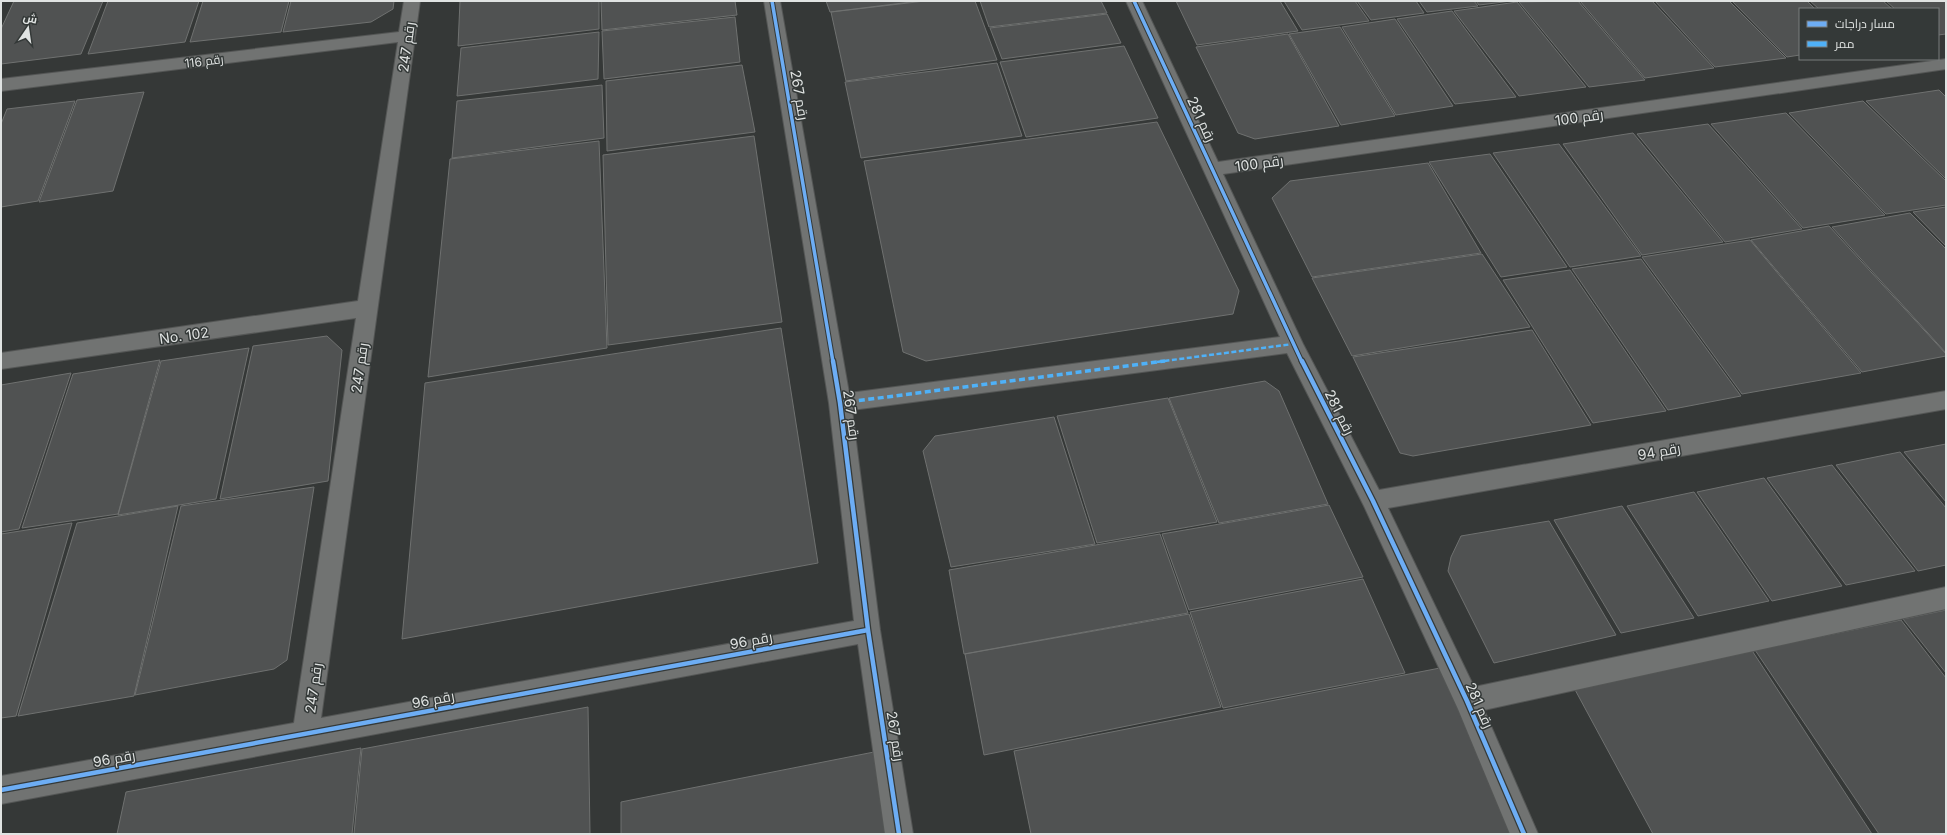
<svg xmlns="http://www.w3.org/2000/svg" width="1947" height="835" viewBox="0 0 1947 835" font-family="Inter,Cairo,sans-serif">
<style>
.building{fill:#505252;stroke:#6f7170}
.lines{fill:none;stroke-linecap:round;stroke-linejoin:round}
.street-casing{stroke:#545655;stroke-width:2}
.street{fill:#717372;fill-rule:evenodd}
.quiet-far1{stroke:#4fb1f8;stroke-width:2.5;stroke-dasharray:5 2.5;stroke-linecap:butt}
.quiet{stroke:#4fb1f8;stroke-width:3.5;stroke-dasharray:6 3.5;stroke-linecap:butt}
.cycleway-far1-casing{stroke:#343938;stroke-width:5.5}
.cycleway-casing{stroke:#343938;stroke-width:7}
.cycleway-far1{stroke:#6dadf4;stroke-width:3.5}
.cycleway{stroke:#6dadf4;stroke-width:4.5}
.labels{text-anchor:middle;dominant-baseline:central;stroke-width:3;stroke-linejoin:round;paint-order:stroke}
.far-street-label{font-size:12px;fill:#e0e3e2;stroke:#343938}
.street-label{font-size:14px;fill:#e0e3e2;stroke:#343938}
</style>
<rect width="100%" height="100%" fill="#353837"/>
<path class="building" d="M14,1H103L81,54L1,64V29Z
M108,1H199L185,42L88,54Z
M203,1H289L281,32L190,42Z
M291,1H394L393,9L371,22L283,32Z
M460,1H599V29L458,46Z
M601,1H735L737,15L602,30Z
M826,1H919L830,12Z
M925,1H975L997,60L846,81L831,12Z
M980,1H1101L1107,13L989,27Z
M1176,1H1280L1298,31L1197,45Z
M1284,1H1355L1369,21L1302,30Z
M1357,1H1416L1424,13L1371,20Z
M1419,1H1474L1478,6L1427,12Z
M1476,1H1512L1479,5Z
M1578,1L1645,80L1589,87L1519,2Z
M1580,1H1652L1714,68L1645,78Z
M1655,1H1729L1786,58L1715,67Z
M1732,1H1807L1815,9H1800V55L1787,57Z
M1810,1H1883L1892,9H1819Z
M1886,1H1944L1946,3V34L1938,35V9H1895Z
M1517,2L1586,87L1519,96L1454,11Z
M1452,11L1486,57L1516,97L1455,104L1397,19Z
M1107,14L1121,43L1002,59L990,28Z
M735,17L740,62L604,79L602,31Z
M1395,19L1453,106L1396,115L1342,27Z
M1340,27L1395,116L1341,125L1289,34Z
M599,32L598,79L457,96L461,48Z
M1288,34L1339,126L1255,139L1238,133L1196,47Z
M1124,46L1158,118L1026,137L1000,62Z
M997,63L1022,136L861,158L845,82Z
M742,65L755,132L607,151L606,81Z
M602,85L604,138L452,158L457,101Z
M1939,90L1946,97V179L1866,101Z
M144,92L113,191L39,202L77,100Z
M75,101L38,201L1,207V124L7,109Z
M1863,101L1946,181V205L1886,214L1789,113Z
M1786,113L1885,215L1803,228L1711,124Z
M1157,122L1239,291L1233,314L926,361L903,352L864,161Z
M1708,124L1802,229L1725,242L1637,134Z
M1633,133L1723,242L1642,255L1563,144Z
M754,136L782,322L608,345L603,155Z
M599,141L607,348L428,377L450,159Z
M1559,144L1641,256L1570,267L1493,153Z
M1490,154L1567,267L1501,277L1429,162Z
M1428,163L1481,253L1312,277L1272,198L1290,181Z
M1946,207V246L1913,212Z
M1910,213L1946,249V353L1832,227Z
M1829,226L1946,354V356L1862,372L1751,240Z
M1750,240L1861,373L1742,394L1642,257Z
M1482,254L1530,327L1352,356L1312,278Z
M1641,259L1741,396L1668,410L1572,269Z
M1570,270L1666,411L1593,423L1503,280Z
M781,328L818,563L402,639L425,383Z
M1532,330L1591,425L1413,456L1400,453L1353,357Z
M327,336L342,350L328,481L220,499L253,346Z
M249,348L216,499L118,515L161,361Z
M160,360L118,514L22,528L73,374Z
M71,373L19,529L1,532V385Z
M1265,381L1279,391L1328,504L1219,523L1169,398Z
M1168,398L1217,522L1097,543L1057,416Z
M1054,417L1095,544L951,567L923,451L935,436Z
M1946,444V502L1904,452Z
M1900,452L1946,508V565L1918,571L1836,465Z
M1832,465L1915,571L1846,585L1767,478Z
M1764,478L1842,586L1772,601L1697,492Z
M314,487L287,660L274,669L135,695L181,506Z
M1694,492L1769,601L1698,616L1627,506Z
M1329,505L1363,577L1189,610L1162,534Z
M178,506L134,696L18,716L77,523Z
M1622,506L1694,618L1621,633L1554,520Z
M1549,521L1616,635L1494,663L1448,571L1451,557L1461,536Z
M72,523L16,716L1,718V534Z
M1160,534L1188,613L964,654L949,570Z
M1363,579L1405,673L1223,708L1190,612Z
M1946,610V673L1903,619Z
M1189,614L1221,707L984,755L965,654Z
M1901,620L1946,678V834H1879L1755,650Z
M1751,649L1872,834H1653L1573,686Z
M1440,668L1513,834H1031L1014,751Z
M588,707L590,834H354L362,749Z
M361,748L352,834H117L126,792Z
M874,752L887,834H621V802Z"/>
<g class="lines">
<g class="street-casing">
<path id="street" d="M404,1H420L321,718L854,621L829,403L764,1H780L849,393L1280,337L1126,1H1142L1218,162L1946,59V69L1223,174L1303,344L1379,490L1946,391V409L1388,508L1474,687L1946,587V609L1484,710L1538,834H1510L1458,709L1364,506L1287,353L852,410L880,630L913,834H885L858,644L1,804V776L294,723L356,318L1,369V353L358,301L398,42L1,91V79L399,32Z"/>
</g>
<use href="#street" class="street"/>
<path class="quiet-far1" d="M1157,362L1293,344"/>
<path class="quiet" d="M840,403L1165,361"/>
<g class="cycleway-far1-casing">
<path id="cycleway-far1" d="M772,1L833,362
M1134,1L1302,362"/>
</g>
<g class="cycleway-casing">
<path id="cycleway" d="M833,361L840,403L868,630L899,834
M1302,361L1373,501L1467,701L1524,834
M1,790L868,630"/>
</g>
<use href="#cycleway-far1" class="cycleway-far1"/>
<use href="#cycleway" class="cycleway"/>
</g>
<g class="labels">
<g class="far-street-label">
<text transform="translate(204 61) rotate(-7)">رقم 116</text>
</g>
<g class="street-label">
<text transform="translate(406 47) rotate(-82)">رقم 247</text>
<text transform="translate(800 95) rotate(80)">رقم 267</text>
<text transform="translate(1579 117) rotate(-8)">رقم 100</text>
<text transform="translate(1202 119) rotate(65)">رقم 281</text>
<text transform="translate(1259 163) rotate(-8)">رقم 100</text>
<text transform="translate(184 335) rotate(-8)">No. 102</text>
<text transform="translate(359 368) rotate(-82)">رقم 247</text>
<text transform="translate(1340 412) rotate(63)">رقم 281</text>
<text transform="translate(852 415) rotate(82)">رقم 267</text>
<text transform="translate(1659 451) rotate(-10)">رقم 94</text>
<text transform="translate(751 640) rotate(-11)">رقم 96</text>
<text transform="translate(313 688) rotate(-82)">رقم 247</text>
<text transform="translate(433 699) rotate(-11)">رقم 96</text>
<text transform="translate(1480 705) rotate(66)">رقم 281</text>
<text transform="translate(896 736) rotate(81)">رقم 267</text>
<text transform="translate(114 758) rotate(-10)">رقم 96</text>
</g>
</g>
<rect width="1947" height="835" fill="none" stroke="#e0e3e2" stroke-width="4"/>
<rect x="1799" y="8" width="140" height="52" fill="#343938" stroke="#797d7c"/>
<rect x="1807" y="21" width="20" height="6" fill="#6dadf4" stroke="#797d7c"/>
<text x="1835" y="28" font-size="12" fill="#e0e3e2">مسار دراجات</text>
<rect x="1807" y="41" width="20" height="6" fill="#4fb1f8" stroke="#797d7c"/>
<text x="1835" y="48" font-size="12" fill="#e0e3e2">ممر</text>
<g transform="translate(28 28) rotate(13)" stroke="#343938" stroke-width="3" paint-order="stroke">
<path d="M0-3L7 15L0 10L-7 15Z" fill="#e0e3e2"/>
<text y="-6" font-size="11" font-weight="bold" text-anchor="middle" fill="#e0e3e2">ش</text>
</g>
</svg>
